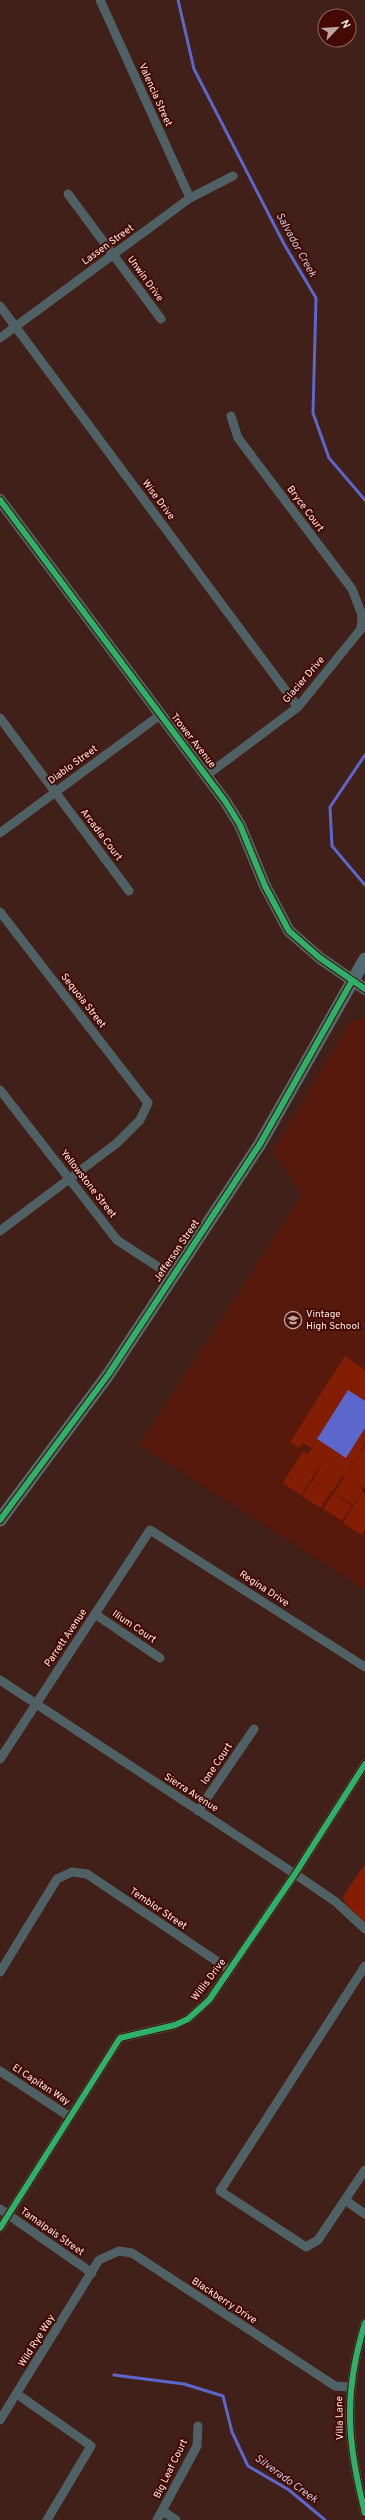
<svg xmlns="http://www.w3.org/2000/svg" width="365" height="2520" viewBox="0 0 365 2520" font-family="Overpass,sans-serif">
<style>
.built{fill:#57190b}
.green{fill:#831d03}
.water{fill:#5c67cc}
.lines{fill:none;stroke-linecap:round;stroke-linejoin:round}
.stream{stroke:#5c67cc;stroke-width:3}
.minor{stroke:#4f6164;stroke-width:9}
.tertiary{stroke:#4f6164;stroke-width:12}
.secondary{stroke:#516a6f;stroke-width:13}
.cycleway-casing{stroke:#440900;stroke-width:8}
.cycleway{stroke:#2db169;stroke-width:6}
.labels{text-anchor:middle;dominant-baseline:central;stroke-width:4;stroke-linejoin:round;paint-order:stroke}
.street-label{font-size:10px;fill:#fdede9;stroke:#440900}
.poi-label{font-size:10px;fill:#fdede9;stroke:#440900;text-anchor:start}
.water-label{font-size:11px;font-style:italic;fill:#c3cbe7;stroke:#440900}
</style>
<rect width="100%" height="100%" fill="#402018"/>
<path class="built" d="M365,1017V1590L139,1445L302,1195L273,1151L350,1022Z"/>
<path class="green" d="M345,1356L365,1370V1444L347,1473L365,1445V1486L363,1489L342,1476L332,1492L313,1480L322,1463L301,1495L283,1483L303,1451L308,1454L312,1448L303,1443L299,1448L290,1442Z
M344,1477L363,1490L353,1505L334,1493Z
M312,1480L331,1492L321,1508L302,1496Z
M362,1492L365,1494V1530L362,1535L343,1523Z
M333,1493L352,1506L342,1521L323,1509Z
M365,1864V1926L358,1920L342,1898Z"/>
<path class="water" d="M348,1390L365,1401V1428L346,1458L317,1439Z"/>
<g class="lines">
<path class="stream" d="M178,0L194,69L284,244L316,298L313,413L329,458L365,500
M365,755L330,807L332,846L365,885
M114,2375L184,2384L223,2396L232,2432L248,2466L289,2490L325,2520"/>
<path class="minor" d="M100,0L190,198
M68,194L161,319
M0,306L298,707
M0,338L190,198L233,176
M0,718L129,891
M207,775L298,707L361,629L362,615L352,589L238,438L231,416
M0,833L160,715
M0,912L148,1103L140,1120L117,1143L0,1231
M0,1090L117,1240L172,1276
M95,1614L160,1658
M0,1680L295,1874L336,1902L365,1929
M0,1759L150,1530L365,1667
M198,1811L254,1729
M365,1966L220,2191L306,2247L318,2240L365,2170
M0,1972L57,1879L72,1872L87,1874L230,1970
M0,2071L70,2117
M345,2200L365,2214
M0,2209L92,2273
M0,2228L120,2038L175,2025L188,2019L209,2000L295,1874L365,1764
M365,2323C343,2394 347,2442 365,2513
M17,2394L91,2446L47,2520
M0,2420L99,2260L119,2251L132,2253L335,2386L349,2387
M163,2511L176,2520
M157,2520L197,2446L198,2426"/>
<path class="tertiary" d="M0,500L225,801L240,825L265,886L289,931L320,958L365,989"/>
<path class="secondary" d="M0,1520L108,1375L260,1144L365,959"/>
<g class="cycleway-casing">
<path id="cycleway" d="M0,500L225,801L240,825L265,886L289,931L320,958L365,989
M0,1520L108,1375L260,1144L352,981
M0,2228L120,2038L175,2025L188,2019L209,2000L295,1874L365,1764
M365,2323C343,2394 347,2442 365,2513"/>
</g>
<use href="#cycleway" class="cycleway"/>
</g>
<defs>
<g id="school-ring" transform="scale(0.9)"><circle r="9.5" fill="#440900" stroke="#bba5a0" stroke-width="1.5"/><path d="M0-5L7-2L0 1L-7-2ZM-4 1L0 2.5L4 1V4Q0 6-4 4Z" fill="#bba5a0"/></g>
</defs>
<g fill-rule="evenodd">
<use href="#school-ring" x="293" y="1320"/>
</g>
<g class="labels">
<g class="street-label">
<text transform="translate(155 95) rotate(66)">Valencia Street</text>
<text transform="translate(108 245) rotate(-36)">Lassen Street</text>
<text transform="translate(145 279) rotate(54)">Unwin Drive</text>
<text transform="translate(158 500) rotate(53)">Wise Drive</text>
<text transform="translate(305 509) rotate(53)">Bryce Court</text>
<text transform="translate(304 680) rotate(-49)">Glacier Drive</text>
<text transform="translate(193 741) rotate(52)">Trower Avenue</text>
<text transform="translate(73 765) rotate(-36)">Diablo Street</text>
<text transform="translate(101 835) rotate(53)">Arcadia Court</text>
<text transform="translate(83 1001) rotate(52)">Sequoia Street</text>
<text transform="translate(88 1184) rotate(52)">Yellowstone Street</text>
<text transform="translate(177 1251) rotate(-56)">Jefferson Street</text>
<text transform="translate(264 1589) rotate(33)">Regina Drive</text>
<text transform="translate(134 1627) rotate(34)">Ilium Court</text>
<text transform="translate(66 1638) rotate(-56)">Parrett Avenue</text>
<text transform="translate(217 1764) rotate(-56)">Ione Court</text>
<text transform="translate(191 1793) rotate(33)">Sierra Avenue</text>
<text transform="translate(158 1909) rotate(34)">Temblor Street</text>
<text transform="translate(209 1980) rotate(-53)">Willis Drive</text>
<text transform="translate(41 2085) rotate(33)">El Capitan Way</text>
<text transform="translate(52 2232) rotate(35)">Tamalpais Street</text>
<text transform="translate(224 2301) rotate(33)">Blackberry Drive</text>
<text transform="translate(37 2341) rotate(-58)">Wild Rye Way</text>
<text transform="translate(340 2418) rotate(-91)">Villa Lane</text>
<text transform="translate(171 2469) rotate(-64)">Big Leaf Court</text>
</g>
<g class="poi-label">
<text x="306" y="1314">Vintage<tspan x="306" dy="12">High School</tspan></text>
</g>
<g class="water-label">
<text transform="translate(296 245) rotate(61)">Salvador Creek</text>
<text transform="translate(286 2479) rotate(36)">Silverado Creek</text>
</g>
</g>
<g transform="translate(337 28) rotate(65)"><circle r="19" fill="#440900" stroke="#8e645d"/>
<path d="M0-3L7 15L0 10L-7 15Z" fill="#bba5a0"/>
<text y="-6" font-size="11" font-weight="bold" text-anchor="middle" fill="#fdede9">N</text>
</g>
</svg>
